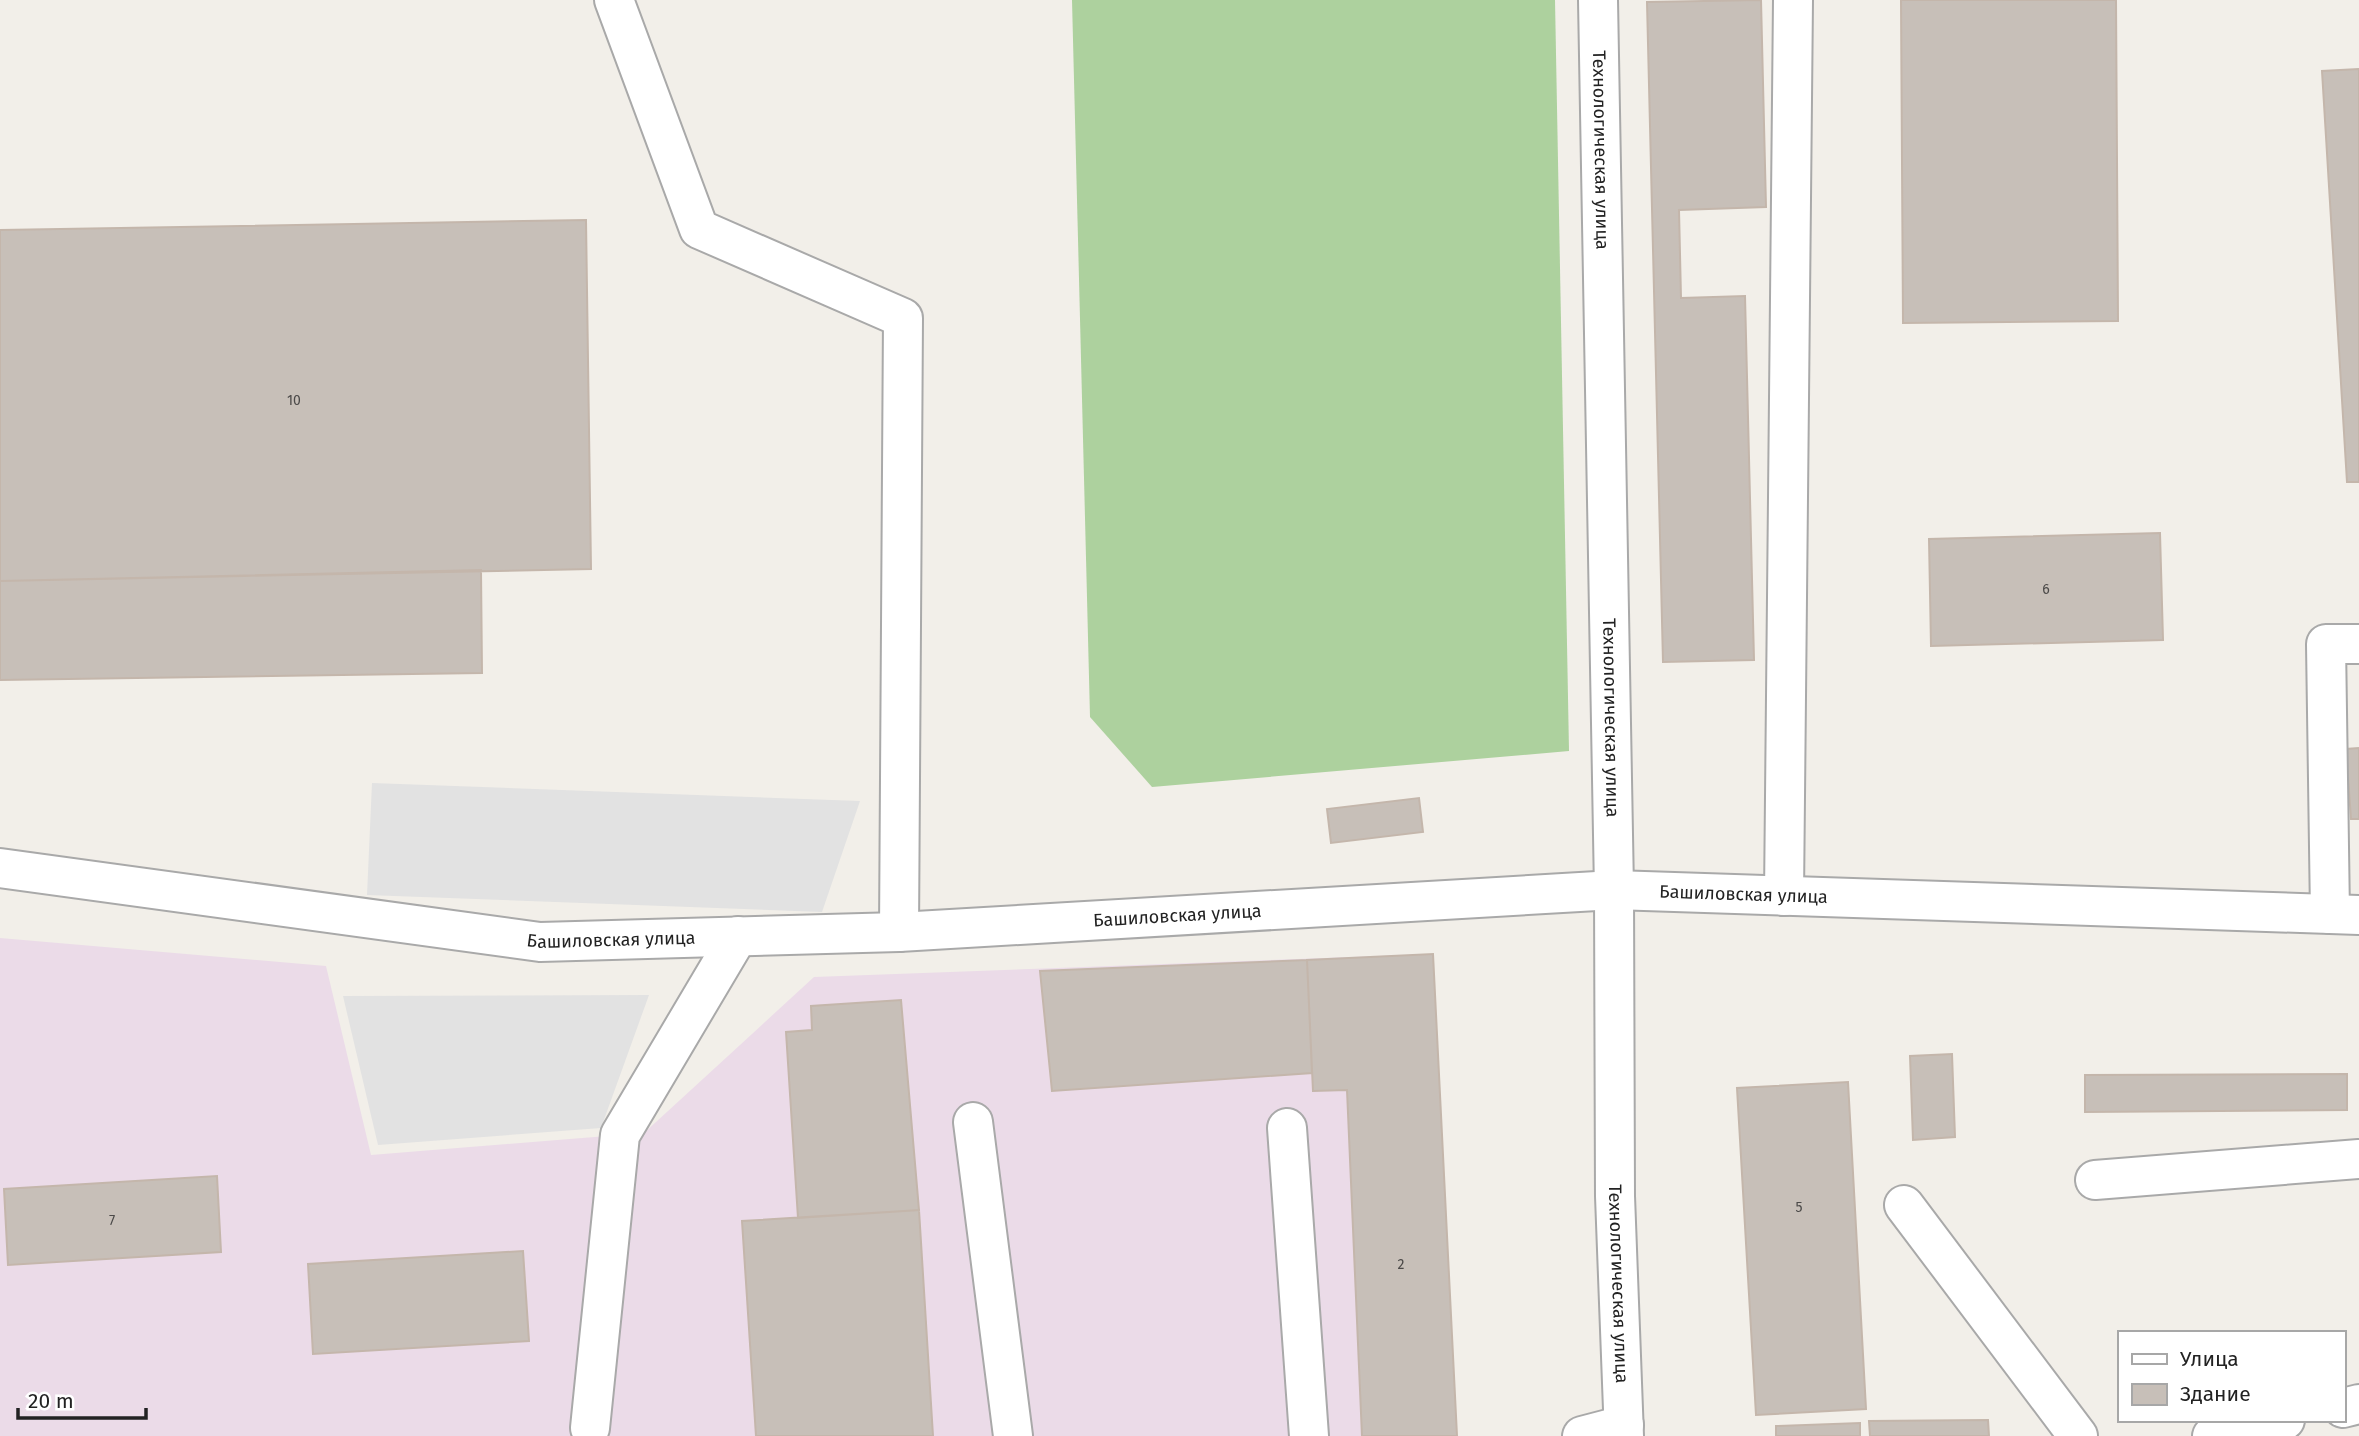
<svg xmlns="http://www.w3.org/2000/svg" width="2359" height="1436" viewBox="0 0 2359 1436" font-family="'Fira Sans',sans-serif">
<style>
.industrial{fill:#ebdbe8}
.forest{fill:#add19e}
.parking{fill:#e2e2e2}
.building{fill:#c7bfb8;stroke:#c4b6ab;stroke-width:2}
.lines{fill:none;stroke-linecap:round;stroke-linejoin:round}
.minor-casing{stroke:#a9a9a9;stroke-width:42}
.minor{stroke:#fff;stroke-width:38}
.labels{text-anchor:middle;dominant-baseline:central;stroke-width:5;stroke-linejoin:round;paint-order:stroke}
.number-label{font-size:14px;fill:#4b4948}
.street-label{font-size:18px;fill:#222;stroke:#fff}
</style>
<rect width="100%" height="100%" fill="#f2efe9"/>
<path class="industrial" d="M0,938L326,966L371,1155L644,1133L814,977L1433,954L1457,1436H0Z"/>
<path class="forest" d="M1072,0H1555L1569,751L1152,787L1090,717Z"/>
<path class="parking" d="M372,783L860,801L822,912L367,895Z
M649,995L601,1128L378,1145L343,996Z"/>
<path class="building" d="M1761,0L1766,207L1679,210L1681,298L1745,296L1754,660L1663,662L1647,2Z
M1901,0H2116L2118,321L1903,323Z
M2359,69V482H2347L2322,71Z
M586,220L591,569L0,581V230Z
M2160,533L2163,640L1931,646L1929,539Z
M481,570L482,673L0,680V581Z
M2359,748V819H2351L2346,749Z
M1419,798L1423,832L1331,843L1327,809Z
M1433,954L1457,1436H1362L1347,1090L1313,1091L1307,960Z
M1307,960L1312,1073L1052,1091L1040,971Z
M901,1000L919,1210L798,1218L786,1032L812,1030L811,1006Z
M1952,1054L1955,1137L1913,1140L1910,1056Z
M2347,1074V1110L2085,1112V1075Z
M1848,1082L1866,1409L1756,1415L1737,1088Z
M217,1176L221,1252L8,1265L4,1189Z
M919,1210L933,1436H756L742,1221Z
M523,1251L529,1341L313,1354L308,1264Z
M1988,1420L1989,1436H1870L1869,1421Z
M1860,1423V1436H1776V1426Z"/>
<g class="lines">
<g class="minor-casing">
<g id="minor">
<path d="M614,0L699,229L903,318L899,932"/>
<path id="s1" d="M1598,0L1614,890L1615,1196L1624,1436"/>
<path id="s2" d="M0,868L540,942L899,932L1614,890L2359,915"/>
<path d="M1784,896L1793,0"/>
<path d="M2330,914L2326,644H2359"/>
<path d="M973,1122L1013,1436"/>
<path d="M1287,1128L1309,1436"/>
<path d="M2095,1180L2359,1159"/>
<path d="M1904,1205L2078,1436"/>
<path d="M2343,1408L2359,1404"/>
<path d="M590,1428L620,1135L738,936"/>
<path d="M1582,1436L1624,1425"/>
<path d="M2212,1436L2285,1420"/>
</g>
</g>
<use href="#minor" class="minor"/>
</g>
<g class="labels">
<g class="number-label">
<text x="294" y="400">10</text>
<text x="2046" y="589">6</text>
<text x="1799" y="1207">5</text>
<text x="112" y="1220">7</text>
<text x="1401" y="1264">2</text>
</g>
<g class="street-label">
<text stroke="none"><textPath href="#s1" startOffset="150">Технологическая улица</textPath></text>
<text stroke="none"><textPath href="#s1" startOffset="718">Технологическая улица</textPath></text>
<text stroke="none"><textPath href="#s2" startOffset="1750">Башиловская улица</textPath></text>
<text stroke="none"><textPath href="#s2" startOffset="1183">Башиловская улица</textPath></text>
<text stroke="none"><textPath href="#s2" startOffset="616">Башиловская улица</textPath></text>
<text stroke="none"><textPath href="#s1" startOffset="1284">Технологическая улица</textPath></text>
</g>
</g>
<rect x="2118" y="1331" width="228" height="91" fill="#ffffff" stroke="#a7a7a7" stroke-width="2"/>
<rect x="2132" y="1354" width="35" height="10" fill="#ffffff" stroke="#a7a7a7" stroke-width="2"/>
<text x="2180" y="1366" font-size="21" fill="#222222">Улица</text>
<rect x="2132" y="1384" width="35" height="21" fill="#c7bfb8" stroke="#a7a7a7" stroke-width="2"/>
<text x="2180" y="1401" font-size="21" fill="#222222">Здание</text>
<path d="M18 1408v10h128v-10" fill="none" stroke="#222222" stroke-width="3.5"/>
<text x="28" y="1408" font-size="21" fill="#222222" stroke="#ffffff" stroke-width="5" paint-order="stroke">20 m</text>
</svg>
